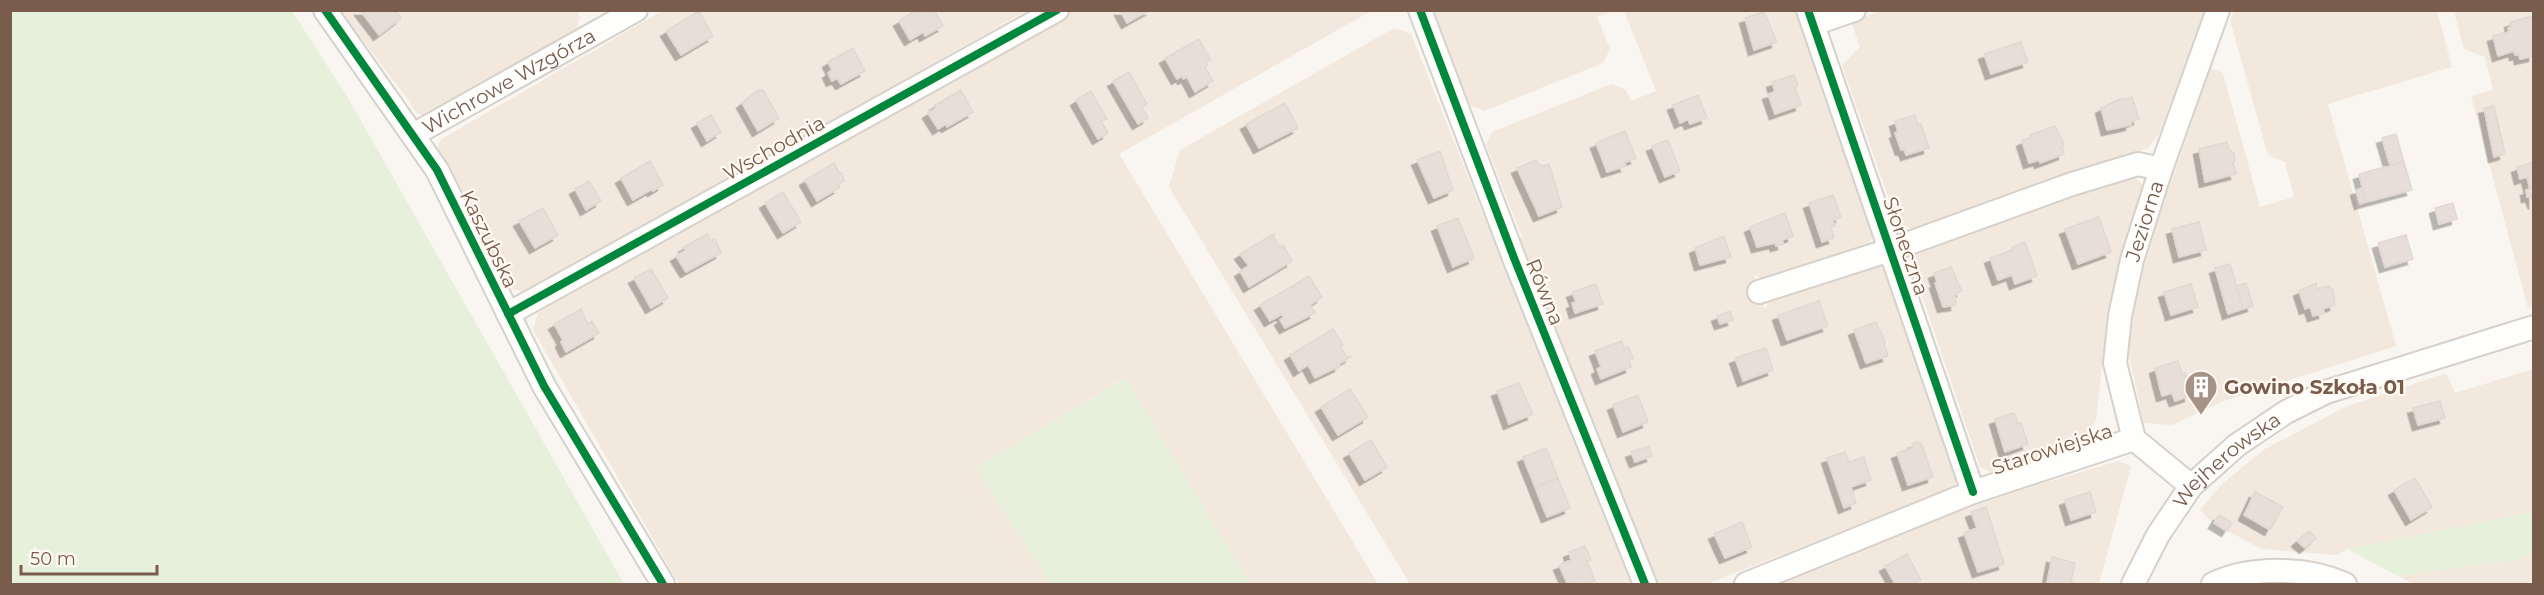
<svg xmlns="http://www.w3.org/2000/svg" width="2544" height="595" viewBox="0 0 2544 595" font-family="Montserrat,sans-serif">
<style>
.residential{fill:#f2e8de}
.green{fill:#e7f0db}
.building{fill:#e6ded7;stroke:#e2d8d2;stroke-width:1.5;filter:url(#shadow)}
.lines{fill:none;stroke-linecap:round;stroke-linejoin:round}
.minor-casing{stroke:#d7d1cb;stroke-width:26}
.minor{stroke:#fefefd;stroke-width:22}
.cycleway-casing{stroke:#fffaf3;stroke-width:11}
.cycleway{stroke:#00873e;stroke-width:8}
.labels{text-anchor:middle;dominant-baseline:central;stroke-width:4.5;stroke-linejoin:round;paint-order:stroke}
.street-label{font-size:20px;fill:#7a5c4d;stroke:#fffaf3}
.poi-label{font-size:20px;font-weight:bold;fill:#7a5c4d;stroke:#fffaf3;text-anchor:start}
</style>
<defs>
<filter id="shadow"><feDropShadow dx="-5.5" dy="5.5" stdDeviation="0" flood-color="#0004"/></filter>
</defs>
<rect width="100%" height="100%" fill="#f9f5f0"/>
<path class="residential" d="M576,10L580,17L577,28L427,116L416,113L410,102L340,11Z
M662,11H1026L528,293L509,288L437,152L440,140Z
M1067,11H1371L1119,154L1378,584H1250L1125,378L976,468L1051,584H679L533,330L538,313Z
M1432,11H1614L1597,17L1610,49L1603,63L1484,111L1470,105Z
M1624,11H1801L1876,229L1869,244L1763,279L1754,275L1765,309L1770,301L1876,264L1890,271L1960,474L1953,487L1707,584H1654L1517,239L1522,237L1486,145L1492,132L1611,84L1626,90L1631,101L1656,91Z
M1881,11H2205L2159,134L2148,148L1911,229L1897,222L1842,65L1860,47L1851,21Z
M2234,11H2437L2452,67L2328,104L2396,346L2221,402L2172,425L2144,423L2128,352V332L2140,280L2161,211L2211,68L2223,73L2260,207L2294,197L2285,162L2268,155L2230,20Z
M2454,11H2533L2534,306L2528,308L2471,96L2493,90L2485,57L2464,49Z
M1394,28L1411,34L1631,584H1410L1169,187L1180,150Z
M2133,176L2145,187L2123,250L2108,309L2096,421L2078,445L1994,474L1980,467L1911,263L1918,250Z
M2533,369V512L2347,549L2337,555L2262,549L2214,524L2200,510L2223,483L2265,449L2345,407L2446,373L2455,393Z
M2118,461L2131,466L2099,584H1768L1859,546L2020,490Z
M2533,553V584H2414L2398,576L2522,559Z"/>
<path class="green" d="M10,11H292L348,98L624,584H11Z
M1126,378L1250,584H1051L975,468Z
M2533,512V553L2522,559L2398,576L2347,549Z"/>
<path class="building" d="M360,10H395L401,18L379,35Z
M916,10H934L943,26L925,36L923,32L910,40L899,21Z
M1120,10H1150L1127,23Z
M699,11L713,36L681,55L666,31Z
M1764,12L1777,42L1754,50L1745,18Z
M2533,16L2534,56L2520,59L2519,54L2515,55L2514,51L2498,56L2493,36L2509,32L2508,28L2511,27L2510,22Z
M1199,39L1211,60L1206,62L1208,65L1205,67L1213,81L1195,92L1187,77L1183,79L1182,76L1177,79L1165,58Z
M2021,42L2028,62L1991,74L1984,54Z
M853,48L865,71L841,84L837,78L832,81L828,73L832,70L828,62Z
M1129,72L1147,104L1142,107L1148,118L1138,124L1113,81Z
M1794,75L1798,86L1795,87L1801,105L1775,114L1768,94L1775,92L1772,82Z
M758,90H763L779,118L758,131L742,103Z
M961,90L973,112L947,127L946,124L938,129L928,113L936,108L935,105Z
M1091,91L1107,119L1101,121L1108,133L1098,139L1076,100Z
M1698,95L1707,118L1690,124L1688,119L1680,123L1673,105Z
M2132,97L2139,119L2131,122V125L2107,130L2101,108L2122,98L2123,100Z
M1285,103L1298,128L1259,148L1246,124Z
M2494,106L2505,154L2494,157L2484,108Z
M711,115L721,132L707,141L697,123Z
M1915,115L1918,125L1921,124L1929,148L1906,155L1904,149L1901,150L1895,133L1898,132L1895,121Z
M2055,126L2064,144L2062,146L2064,154L2040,163L2039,160L2029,163L2022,141L2031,137L2030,135Z
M1625,131L1636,158L1624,163L1626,166L1607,172L1596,143Z
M2396,134L2404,162L2390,165L2382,138Z
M1668,140L1680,171L1665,177L1652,146Z
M2227,142L2229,150L2234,153L2235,160L2233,164L2236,174L2205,182L2199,149Z
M1440,151L1453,190L1434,198L1417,160Z
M1536,160L1538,164L1543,166L1549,164L1562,207L1539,216L1517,168Z
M650,161L663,185L653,191L652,189L633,200L621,178Z
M2404,162L2412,190L2366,202L2359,174Z
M2534,162V204L2531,196L2527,197L2526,190L2530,189L2527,177L2520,179L2517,167Z
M834,163L839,172L842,173L844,181L837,185L839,188L817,201L805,180Z
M589,181L601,201L586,210L575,189Z
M2362,188L2366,202L2360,204L2356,190Z
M783,192L801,222L783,233L765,203Z
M1833,195L1841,217L1833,220L1835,226L1831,227L1834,238L1822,242L1809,203Z
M2453,203L2457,219L2439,224L2435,208Z
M543,208L558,235L535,248L519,221Z
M1785,213L1793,236L1782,240L1783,244L1776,246L1775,243L1757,247L1750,227Z
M2099,217L2111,252L2078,264L2065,229Z
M1458,218L1474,258L1453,267L1437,226Z
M2199,222L2206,250L2179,257L2172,229Z
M1275,233L1273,236L1280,247L1283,245L1292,261L1249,287L1240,271L1249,266L1240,254Z
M707,234L711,241L715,239L721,253L686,272L676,256L686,250L684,247Z
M2406,235L2413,259L2385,267L2378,243Z
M1724,236L1731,257L1700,265L1695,248Z
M2025,242L2037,276L2015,284L2012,275L1998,280L1990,258L2013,250L2012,247Z
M2230,264L2243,309L2228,314L2215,268Z
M1951,267L1962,291L1955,294L1956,305L1943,307L1935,283L1937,282L1934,273Z
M651,269L668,298L651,308L634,278Z
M1309,276L1322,297L1310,305L1315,313L1285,328L1280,320L1284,317L1282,314L1270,321L1260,305Z
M2246,283L2253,306L2243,309L2236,286Z
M2316,283L2317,289L2329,286L2330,289H2333L2335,305L2323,309L2324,313L2313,316L2310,307L2305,309L2299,291Z
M1596,284L1603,304L1575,313L1572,303L1576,302L1572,292Z
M2191,284L2198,307L2171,315L2164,292Z
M1819,301L1828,326L1787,340L1778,315Z
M581,309L588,324L592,321L599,333L566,352L561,342L563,340L554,324Z
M1730,311L1733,320L1720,324L1717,316Z
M1876,322L1885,341L1884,344L1888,356L1866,363L1854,330Z
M1333,329L1343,345L1340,346L1347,357H1350L1339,364L1340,366L1315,378L1308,365L1299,371L1290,355Z
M1622,341L1624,348L1628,347L1633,358L1629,359L1631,367L1601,379L1597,369L1601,367L1595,351Z
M1766,348L1773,370L1743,381L1735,358Z
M2178,361L2182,374L2185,373L2190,396L2175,401L2172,393L2162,396L2155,368Z
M1519,383L1533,414L1509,424L1497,391Z
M1350,389L1368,417L1338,435L1321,407Z
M1638,395L1648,422L1623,432L1613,405Z
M2440,401L2445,418L2418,425L2413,408Z
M2014,413L2018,424L2021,423L2028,444L2005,452L1995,419Z
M1371,440L1387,467L1365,480L1349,453Z
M1917,442L1922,445L1933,477L1908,485L1897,453L1912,448L1913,443Z
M1649,446L1652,456L1635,462L1631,452Z
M1546,448L1558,478L1535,487L1523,457Z
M1845,452L1849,462L1864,457L1871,480L1851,487L1856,503L1844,508L1827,458Z
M1558,478L1570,508L1547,517L1535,487Z
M2415,478L2432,507L2411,520L2394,490Z
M2090,492L2096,512L2071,520L2065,500Z
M2255,492L2283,507L2270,530L2244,515Z
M1986,507L2004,564L1978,572L1964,533L1977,528L1971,512Z
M2219,515L2232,523L2227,531L2214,523Z
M1742,522L1752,547L1725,558L1714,534Z
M2309,531L2316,538L2305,548L2297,541Z
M1585,546L1591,560L1587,561L1595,581L1586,584L1567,583L1559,565L1571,560L1569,552Z
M1907,554L1921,580L1912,584H1895L1885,566Z
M2052,557L2075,563L2071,582L2077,584H2047Z"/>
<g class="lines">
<g class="minor-casing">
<g id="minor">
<path d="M325,10L437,170L544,386L663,584"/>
<path d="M1420,10L1514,258L1645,584"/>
<path d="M1808,10L1973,492"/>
<path d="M1813,24L1854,10"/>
<path id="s1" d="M413,135L636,10"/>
<path d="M1759,292L1890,250L2072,184L2138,164L2161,169"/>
<path d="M508,314L1057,10"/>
<path id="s2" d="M2134,439L2115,363L2120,316L2132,260L2161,169L2218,10"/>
<path d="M1746,584L1973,492L2134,439L2191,486"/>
<path id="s3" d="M2133,584L2158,535L2191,486L2237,445L2286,412L2326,392L2534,327"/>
<path d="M2213,584C2251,566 2307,567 2345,584"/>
</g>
</g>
<use href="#minor" class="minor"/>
<g class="cycleway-casing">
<path id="cycleway" d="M325,10L437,170L544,386L663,584
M1420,10L1514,258L1645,584
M1808,10L1973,492
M508,314L1057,10"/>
</g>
<use href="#cycleway" class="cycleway"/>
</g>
<defs>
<g id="building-pin" transform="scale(1.725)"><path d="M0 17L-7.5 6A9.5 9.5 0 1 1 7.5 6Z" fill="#a69286" stroke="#fffaf3"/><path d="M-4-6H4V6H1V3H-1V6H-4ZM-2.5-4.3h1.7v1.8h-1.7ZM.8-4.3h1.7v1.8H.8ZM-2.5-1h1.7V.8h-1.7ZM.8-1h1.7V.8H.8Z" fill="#fff"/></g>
</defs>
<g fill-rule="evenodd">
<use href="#building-pin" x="2201" y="387"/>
</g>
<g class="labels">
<g class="street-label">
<text stroke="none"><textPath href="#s1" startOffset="110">Wichrowe Wzgórza</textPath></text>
<text transform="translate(774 148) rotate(-29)">Wschodnia</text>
<text stroke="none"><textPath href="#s2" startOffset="224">Jeziorna</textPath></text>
<text transform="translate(489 239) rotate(64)">Kaszubska</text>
<text transform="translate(1906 246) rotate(71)">Słoneczna</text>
<text transform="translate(1545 292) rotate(68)">Równa</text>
<text transform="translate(2052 449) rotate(-18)">Starowiejska</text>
<text stroke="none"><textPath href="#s3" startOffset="158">Wejherowska</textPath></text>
</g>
<g class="poi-label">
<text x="2224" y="387">Gowino Szkoła 01</text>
</g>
</g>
<rect width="2544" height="595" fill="none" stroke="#7a5c4d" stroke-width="24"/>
<path d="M21 565v9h136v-9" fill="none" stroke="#7a5c4d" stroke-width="3"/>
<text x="30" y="565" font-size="18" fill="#7a5c4d" stroke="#fffaf3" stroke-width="4.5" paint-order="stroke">50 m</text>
</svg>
